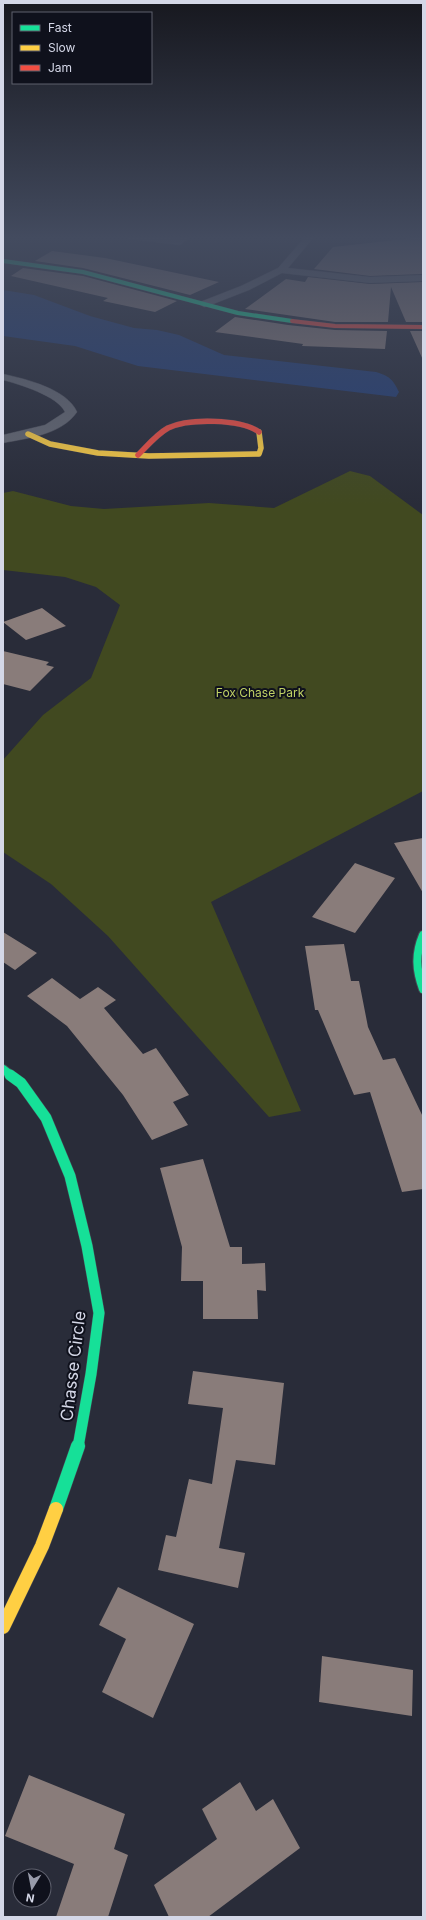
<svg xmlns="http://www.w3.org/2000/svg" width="426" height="1920" viewBox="0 0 426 1920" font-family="Inter,sans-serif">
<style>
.green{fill:#414920}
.water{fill:#243e75}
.building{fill:#897c7a}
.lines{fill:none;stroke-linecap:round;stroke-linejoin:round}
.street-casing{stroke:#464854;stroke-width:1}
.fast-far3-casing{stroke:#464854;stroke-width:4.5}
.fast-far2-casing{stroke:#464854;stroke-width:10}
.fast-far1-casing{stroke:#464854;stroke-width:12}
.fast-casing{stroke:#464854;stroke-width:15}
.slow-far1-casing{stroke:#464854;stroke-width:6}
.slow-casing{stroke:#464854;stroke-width:15}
.jam-far1-casing{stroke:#464854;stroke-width:4.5}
.jam-casing{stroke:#464854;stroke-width:6}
.street{fill:#656872;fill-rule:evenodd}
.fast-far3{stroke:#16e098;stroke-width:4}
.fast-far2{stroke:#16e098;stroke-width:8}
.fast-far1{stroke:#16e098;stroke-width:11}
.fast{stroke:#16e098;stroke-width:14}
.slow-far1{stroke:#ffcf43;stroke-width:5.5}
.slow{stroke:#ffcf43;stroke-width:14}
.jam-far1{stroke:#f24e42;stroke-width:4}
.jam{stroke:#f24e42;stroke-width:5.5}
.labels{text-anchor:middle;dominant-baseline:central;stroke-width:4;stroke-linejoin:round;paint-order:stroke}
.far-park-label{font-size:12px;fill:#c0d265;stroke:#0f111c}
.near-street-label{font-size:17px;fill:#d4d7e7;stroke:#0f111c}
</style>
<rect width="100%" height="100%" fill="#292c39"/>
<path class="green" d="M350,471L370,476L423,515V791L211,902L301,1111L269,1117L108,936L51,884L3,852V760L43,715L91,678L120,605L96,587L65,577L3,570V493L13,491L71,506L104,509L209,503L274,508Z"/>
<path class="water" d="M3,290L34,295L90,316L134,328L157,330L179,335L224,355L376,372C389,376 393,379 399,392L396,397L138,366L75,346L3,336Z"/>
<path class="building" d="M423,237V274L370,276L314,269L333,247Z
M52,251L105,258L219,282L190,295L83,268L35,261Z
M23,268L83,276L177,301L155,312L103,301L108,298L11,276Z
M308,277L370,284L423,282V322H406L391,287L388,322H335L245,309L286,279L305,282Z
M235,317L288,325L335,330L387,331L385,349L302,346L303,344L215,332Z
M410,331H423V360Z
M42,608L66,626L26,640L3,622Z
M3,651L49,662L46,665L54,667L30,691L3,684Z
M423,838V893L394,843Z
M355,863L395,878L355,933L312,917Z
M3,932L37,953L15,970L3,962Z
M344,944L351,981H359L368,1027L383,1060L395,1058L423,1117V1189L402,1192L370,1092L354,1095L318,1010H315L305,946Z
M52,978L80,999L98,987L116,1000L104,1008L143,1054L156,1048L189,1095L173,1102L188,1125L152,1140L123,1095L67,1026L27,996Z
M203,1159L230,1247H242V1264L265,1263L266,1291L257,1290L258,1319H203V1281H181L182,1247L160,1168Z
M193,1371L284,1383L275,1465L236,1460L219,1548L245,1553L238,1588L158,1570L166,1535L176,1537L189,1479L212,1484L223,1408L188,1404Z
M118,1587L194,1624L153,1718L102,1692L126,1639L99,1625Z
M322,1656L413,1670L412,1716L319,1702Z
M29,1775L125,1814L114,1849L128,1855L108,1917H56L74,1864L5,1836Z
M240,1782L256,1811L273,1799L300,1848L208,1917H169L154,1885L217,1839L202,1809Z"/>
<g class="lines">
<g class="street-casing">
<path id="street" d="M125,236H154L178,239L182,236H192L180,245L129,239Z
M306,236H315L288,268L370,277L423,275V281L370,283L282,273L249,290L208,306L204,307L199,304L200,302L241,286L278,268Z
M3,374C26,379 67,389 77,412C61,435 28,438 3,443V435L45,425L65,412C58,396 19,384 3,380Z"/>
</g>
<g class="fast-far3-casing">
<path id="fast-far3" d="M3,261L83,272L238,313L292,321"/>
</g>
<g class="fast-far2-casing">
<path id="fast-far2" d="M423,935C415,954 416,970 423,989
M3,1069L12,1076"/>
</g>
<g class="fast-far1-casing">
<path id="fast-far1" d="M10,1075L21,1083L46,1118L70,1176L87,1246L99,1313L91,1374L78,1447"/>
</g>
<g class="fast-casing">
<path id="fast" d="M56,1509L78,1446"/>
</g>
<g class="slow-far1-casing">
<path id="slow-far1" d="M28,434L50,444L98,453L149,456L259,454L261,448L259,432"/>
</g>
<g class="slow-casing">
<path id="slow" d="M3,1627L42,1546L56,1509"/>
</g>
<g class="jam-far1-casing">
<path id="jam-far1" d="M292,321L335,326L423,327"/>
</g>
<g class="jam-casing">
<path id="jam" d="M138,455C147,446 157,434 168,428C189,418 241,419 259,432"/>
</g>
<use href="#street" class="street"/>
<use href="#fast-far3" class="fast-far3"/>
<use href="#fast-far2" class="fast-far2"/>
<use href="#fast-far1" class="fast-far1"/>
<use href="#fast" class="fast"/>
<use href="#slow-far1" class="slow-far1"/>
<use href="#slow" class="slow"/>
<use href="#jam-far1" class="jam-far1"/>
<use href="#jam" class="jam"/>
</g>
<linearGradient id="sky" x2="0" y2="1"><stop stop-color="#17181f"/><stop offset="0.47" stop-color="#434b5f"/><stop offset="1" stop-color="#434b5f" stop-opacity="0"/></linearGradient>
<rect width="426" height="505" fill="url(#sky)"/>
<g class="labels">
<g class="far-park-label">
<text x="260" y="692">Fox Chase Park</text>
</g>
<g class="near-street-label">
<text transform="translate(73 1366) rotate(-83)">Chasse Circle</text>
</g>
</g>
<rect width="426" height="1920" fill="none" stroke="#d4d7e7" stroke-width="8"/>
<rect x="12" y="12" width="140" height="72" fill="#0f111c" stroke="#5e606d"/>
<rect x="20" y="25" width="20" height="6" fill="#16e098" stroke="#5e606d"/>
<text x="48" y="32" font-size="12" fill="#d4d7e7">Fast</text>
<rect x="20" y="45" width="20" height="6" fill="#ffcf43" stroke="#5e606d"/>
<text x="48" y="52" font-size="12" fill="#d4d7e7">Slow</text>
<rect x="20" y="65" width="20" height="6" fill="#f24e42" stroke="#5e606d"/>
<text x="48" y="72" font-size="12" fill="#d4d7e7">Jam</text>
<g transform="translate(32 1888) rotate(190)"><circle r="19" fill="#0f111c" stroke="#5e606d"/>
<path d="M0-3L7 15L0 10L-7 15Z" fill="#989baa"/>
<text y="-6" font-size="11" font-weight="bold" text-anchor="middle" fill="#d4d7e7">N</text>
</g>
</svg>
